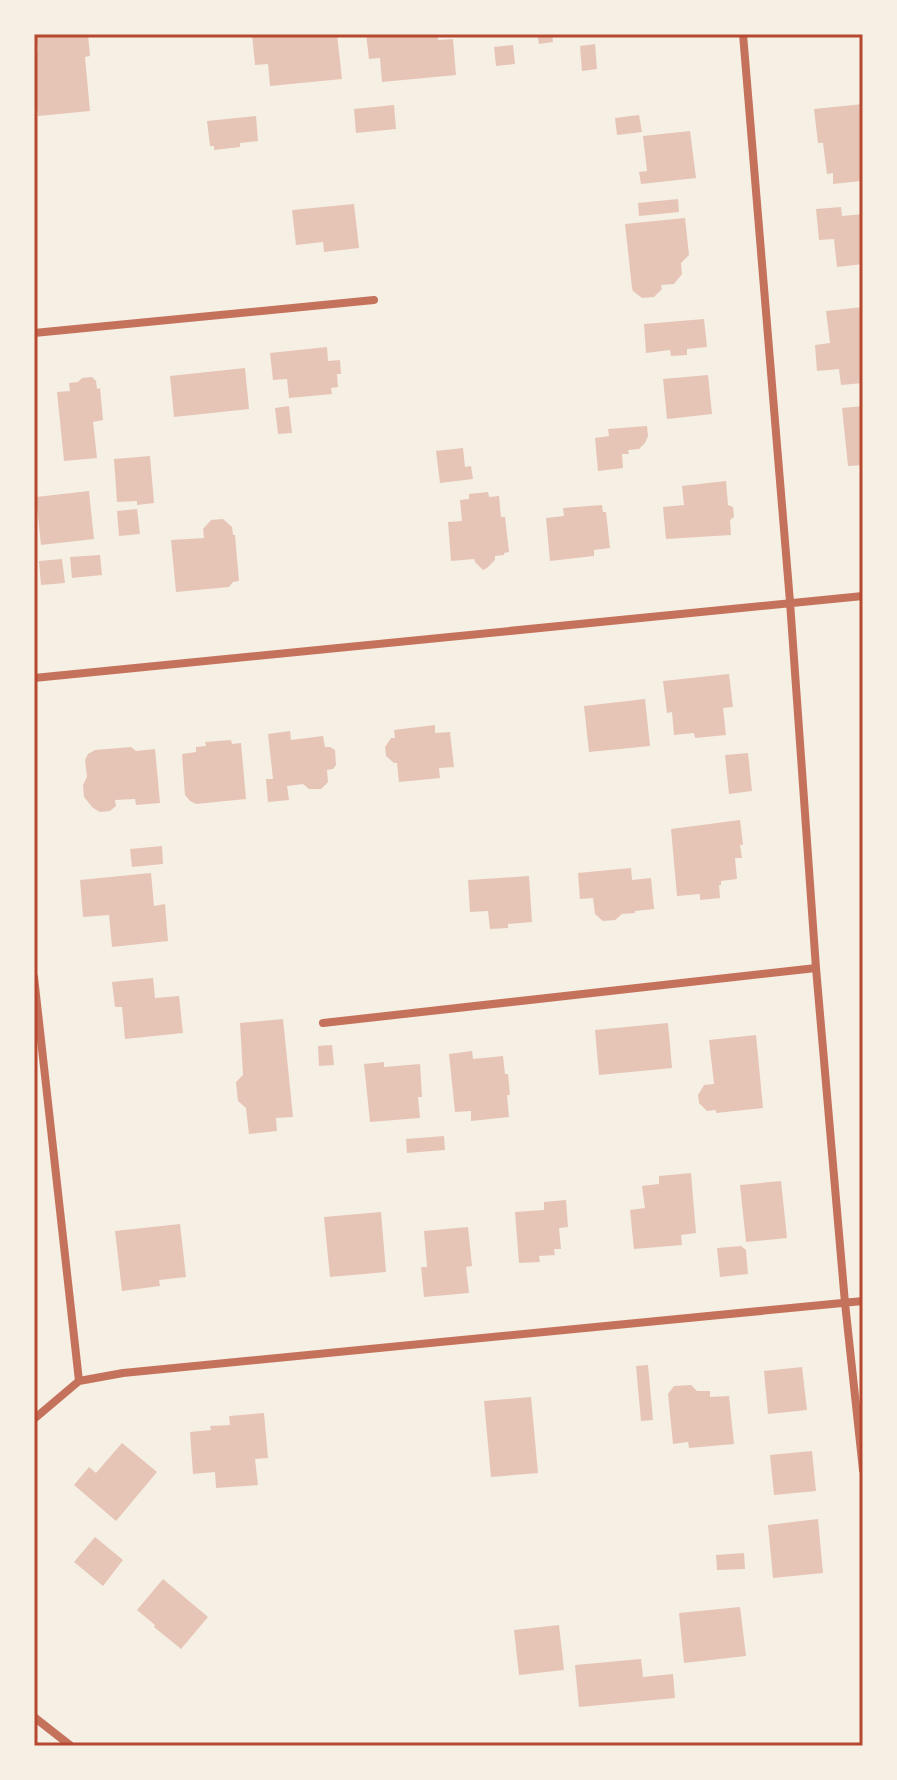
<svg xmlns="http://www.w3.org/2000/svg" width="897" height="1780" viewBox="0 0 897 1780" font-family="Mulish,sans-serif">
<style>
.building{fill:#e6c5b7}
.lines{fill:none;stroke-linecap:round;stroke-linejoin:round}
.minor{stroke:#c5725c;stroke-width:8}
.neatline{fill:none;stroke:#b5482f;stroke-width:3}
</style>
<rect width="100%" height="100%" fill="#f6efe4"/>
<path class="building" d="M36,34H88L90,56L85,57L90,111L38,116V111H34V52L38,51Z
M252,34H337L342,79L270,86L268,64L255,65Z
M366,34H438V40L453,39L456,75L382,82L380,58L369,59Z
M537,34H552L553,42L539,44Z
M595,44L597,69L582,71L580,46Z
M513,45L515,64L496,66L494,47Z
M863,104V170L860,171L861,181L833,184V173L827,174L823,143H818L814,109Z
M394,105L396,129L356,133L354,109Z
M639,115L642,132L617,135L615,118Z
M256,116L258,141L240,143V147L214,150V146H210L207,121Z
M690,131L696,178L641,184L639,172L647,171L643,136Z
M678,199L679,212L639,216L638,203Z
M354,204L359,248L324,252L323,242L296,245L292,210Z
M841,207L842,216L863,214V264L837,267L834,239L819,240L816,209Z
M685,218L689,255L681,263L682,274L674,284L661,285L662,289L654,297L642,298L633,291L632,288L625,224Z
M863,307V383L841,385L839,369L817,371L815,345L830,343L826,311Z
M704,319L707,347L687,349V355L671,356L670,350L646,353L644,324Z
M327,347L328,361L340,360L341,374H337L338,387L331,388L332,394L289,398L287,379L273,380L270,353Z
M245,368L249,409L174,417L170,376Z
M708,375L712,414L667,419L663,379Z
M92,377L96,381L97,389L100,388L103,420L93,422L97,458L64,461L57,392L70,391L69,383L78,382L82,378Z
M289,406L292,433L278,434L275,408Z
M863,406V465L848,466L842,408Z
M647,426L648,436L645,443L639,449L628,450L629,454H622L623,468L598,471L595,438L609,436L608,429Z
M463,448L465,467L471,466L473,479L440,483L436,451Z
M150,456L154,503L137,505V501L117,502L114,459Z
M726,481L728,505L733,507L734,517L730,520L731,535L666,539L663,507L684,505L682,486Z
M89,491L94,539L41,545L36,497Z
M488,492L489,497L499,496L501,517H505L509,552L504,553V555L495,556V560L487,568L483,570L475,562L474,559L451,561L448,522L462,521L460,500L469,499V494Z
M602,505L603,512H606L610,548L594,550V556L550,561L546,518L564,516L563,508Z
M137,509L140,534L119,536L117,511Z
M223,519L232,527L233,535H235L239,581L233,582L229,587L176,592L171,540L204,538L203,529L211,520Z
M100,555L102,575L72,578L70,557Z
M62,559L65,583L41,585L39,561Z
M729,674L733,707L723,708L726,735L695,738L694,733L674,735L672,712L667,713L663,681Z
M645,699L650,746L589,752L584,706Z
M435,725V733L450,732L454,767L439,768L440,778L399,782L397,763H394L386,756L385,747L391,738H395L394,730Z
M290,731L291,740L323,736L325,747H330L335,750L336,765L333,769L327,770L328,782L321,789H309L303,784L287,786L289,800L268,802L266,779H273L268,734Z
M231,740L232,744L241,743L246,799L196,804L190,801L185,795L182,754L196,752V747L206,746L205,742Z
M131,747L136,751L155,749L160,803L136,805L135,799L115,800L116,806L110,811L100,812L93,808L84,797L83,785L87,777L85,760L88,754L95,750Z
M748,753L752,791L729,794L725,755Z
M740,820L743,845H740L742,858H735L737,879L721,881V885H719L720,898L700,900V894L677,896L671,829Z
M162,846L163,864L132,867L130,849Z
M631,868L632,880L651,878L654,909L635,911V913L622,914L615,920L603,921L595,914L593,898L580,899L578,873Z
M151,873L154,906L165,904L168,941L112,947L109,915L83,917L80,880Z
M529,876L532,922L508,924V928L490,929L488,911L470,912L468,880Z
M153,978L155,998L179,996L183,1033L125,1039L122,1007H115L112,982Z
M283,1019L293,1117L276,1118L277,1131L249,1134L246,1108L238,1101L236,1082L243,1075L240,1023Z
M668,1023L672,1068L599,1075L595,1030Z
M756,1035L763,1108L716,1113V1110L707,1111L699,1103L698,1095L704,1085L714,1084L709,1040Z
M332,1045L334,1065L319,1066L318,1046Z
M472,1051L473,1059L503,1056L505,1074H508L510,1095H507L509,1117L471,1121V1111L455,1112L449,1054Z
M384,1062V1067L420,1064L422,1097H418L420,1118L370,1122L364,1064Z
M444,1136L445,1150L407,1153L406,1139Z
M691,1173L696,1233L681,1235L682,1245L634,1249L630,1210L645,1208L642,1186L659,1184V1176Z
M781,1181L787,1238L746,1242L740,1185Z
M566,1200L568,1227L559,1228L561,1249H554L555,1255L539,1256L540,1262L519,1263L515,1212L544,1210V1202Z
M381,1212L386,1272L330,1277L324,1217Z
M180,1224L186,1277L159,1280L160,1286L122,1291L115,1231Z
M468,1227L472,1266L466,1267L469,1293L424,1297L421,1267H427L424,1231Z
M741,1246L746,1250L748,1274L720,1277L717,1248Z
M648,1365L653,1420L641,1421L636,1366Z
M802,1367L807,1410L768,1414L764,1371Z
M691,1385L697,1391H710V1397L729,1396L734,1444L689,1448L688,1442L673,1444L668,1394L674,1386Z
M531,1397L538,1473L491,1477L484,1401Z
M264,1413L268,1458L255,1459L258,1485L216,1488L215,1472L193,1474L190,1432L211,1430L210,1426L230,1425L229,1416Z
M122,1443L157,1472L116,1521L74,1485L89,1467L96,1473Z
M812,1451L816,1491L774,1495L770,1455Z
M818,1519L823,1573L773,1578L768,1525Z
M95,1537L123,1560L103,1586L74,1562Z
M744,1553L745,1569L717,1570L716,1555Z
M163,1579L208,1617L181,1649L154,1627L155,1625L137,1610Z
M740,1607L746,1656L684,1663L679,1613Z
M559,1625L564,1670L519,1675L514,1630Z
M641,1659L643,1677L673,1674L675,1698L579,1707L575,1665Z"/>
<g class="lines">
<path class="minor" d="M743,34L790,602L816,968L845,1303L863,1470
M34,333L374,300
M34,678L863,596
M34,977L79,1381L34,1419
M323,1023L816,968
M79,1381L123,1373L863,1301
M34,1717L71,1746"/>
</g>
<rect width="897" height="1780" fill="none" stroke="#f6efe4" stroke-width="72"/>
<rect x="36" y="36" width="825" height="1708" class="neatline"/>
</svg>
